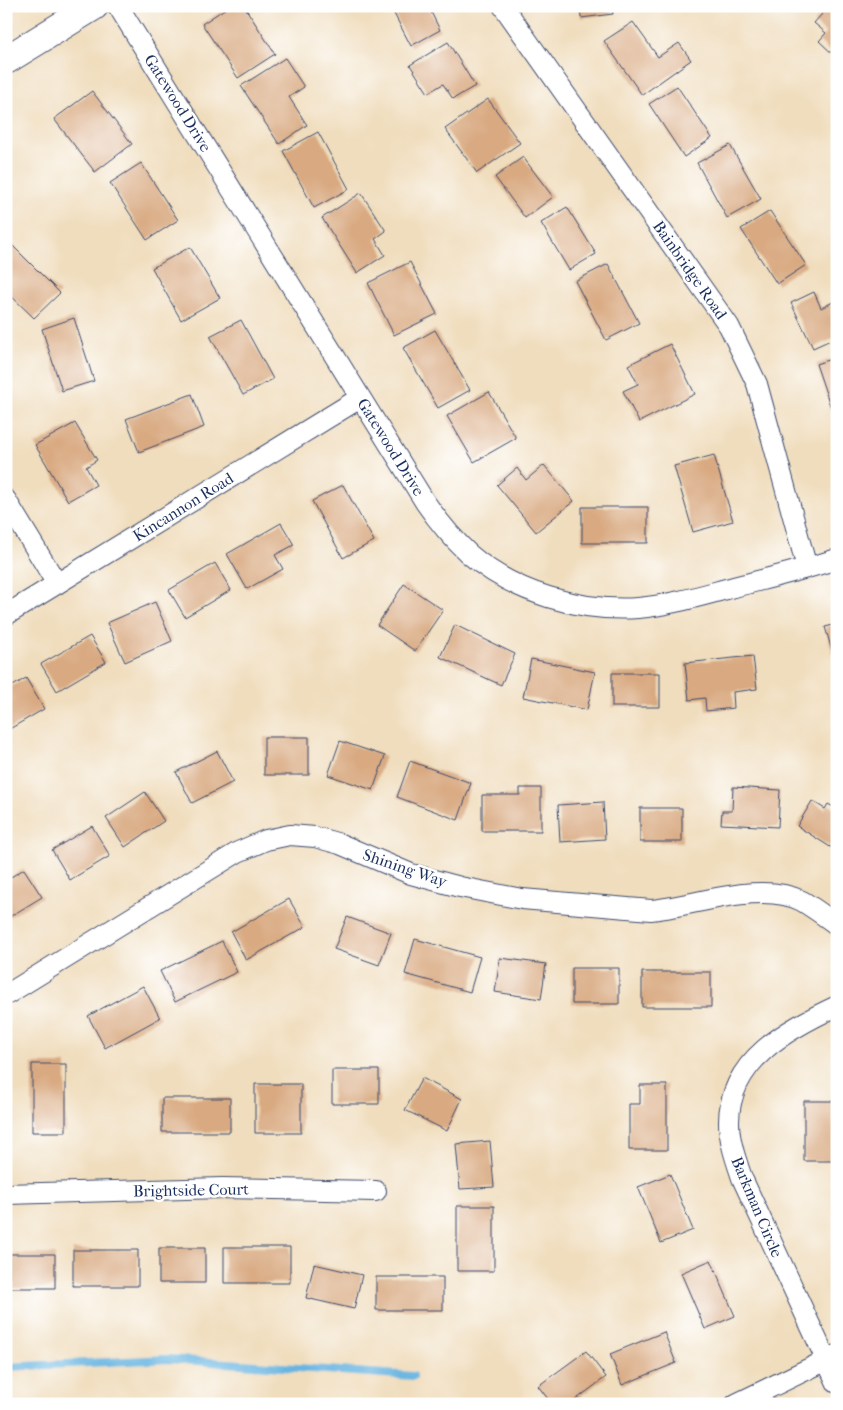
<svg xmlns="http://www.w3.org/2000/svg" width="843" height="1410" viewBox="0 0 843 1410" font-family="'IM FELL French Canon',serif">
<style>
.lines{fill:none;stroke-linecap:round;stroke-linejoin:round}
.stream{stroke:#67b5e1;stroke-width:8}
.building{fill:#d9aa82}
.street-casing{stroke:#3b496c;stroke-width:22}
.secondary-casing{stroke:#3b496c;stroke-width:30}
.street{stroke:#fff;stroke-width:20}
.secondary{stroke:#fff;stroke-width:28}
.labels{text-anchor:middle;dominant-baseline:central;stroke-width:5;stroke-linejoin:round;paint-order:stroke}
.street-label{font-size:16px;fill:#1b2f5e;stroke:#fff}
</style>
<rect width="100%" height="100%" fill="#fff"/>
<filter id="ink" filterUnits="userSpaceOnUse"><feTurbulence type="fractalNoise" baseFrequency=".02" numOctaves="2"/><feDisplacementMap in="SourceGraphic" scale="10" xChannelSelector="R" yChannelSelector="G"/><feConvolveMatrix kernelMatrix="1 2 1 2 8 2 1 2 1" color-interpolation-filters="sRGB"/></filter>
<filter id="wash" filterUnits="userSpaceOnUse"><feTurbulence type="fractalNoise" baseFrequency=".0096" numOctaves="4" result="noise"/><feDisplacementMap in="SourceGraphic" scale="20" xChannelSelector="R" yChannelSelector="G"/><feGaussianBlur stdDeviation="1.12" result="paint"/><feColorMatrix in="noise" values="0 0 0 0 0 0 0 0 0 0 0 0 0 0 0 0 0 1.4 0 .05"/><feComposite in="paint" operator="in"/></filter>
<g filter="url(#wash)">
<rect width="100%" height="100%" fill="#f0ddbd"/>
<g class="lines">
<path class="stream" d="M6,1367L168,1359L413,1376"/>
</g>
<g id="blocks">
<path class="building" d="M229,6H244L275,54L238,78L202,24Z
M390,6H428L440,30L411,46Z
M580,6H612L613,14L581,18Z
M829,6H837V58L819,41L826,33L814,23Z
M633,22L658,57L679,43L691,60L642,95L604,41Z
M448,42L475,86L453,99L443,84L428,93L410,65Z
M285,58L304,87L289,97L307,125L279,144L241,86Z
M677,86L712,138L684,157L649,104Z
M92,91L132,144L95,172L54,119Z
M488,99L520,143L477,173L445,129Z
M318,132L349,189L314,208L283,151Z
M730,145L761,199L727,218L697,163Z
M523,157L553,197L525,218L495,177Z
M141,163L178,220L147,240L110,183Z
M361,193L386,231L375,239L385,255L357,273L322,218Z
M567,207L596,254L569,270L541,223Z
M770,211L806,265L777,284L741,229Z
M12,245L60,293L34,318L6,291V251Z
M190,247L220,298L181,320L152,268Z
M410,262L437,314L394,335L368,283Z
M608,264L639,323L606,340L575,281Z
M814,292L821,308L837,300V337L813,348L791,303Z
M74,318L94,381L62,391L42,329Z
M241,320L273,379L243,395L210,336Z
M435,330L470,390L438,408L403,348Z
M670,344L695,394L639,422L623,391L638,384L628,365Z
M837,357V413L833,414L816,364Z
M489,392L516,438L474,462L447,416Z
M192,394L204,427L139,452L126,419Z
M75,423L97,460L86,467L96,485L68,501L35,445Z
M714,455L733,521L693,532L674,466Z
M544,465L574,501L536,532L497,485L517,468L526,480Z
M343,485L374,541L343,558L312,501Z
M582,507H648V543H582Z
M281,523L294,545L275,555L283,569L247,589L227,554Z
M215,563L231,590L185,617L169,590Z
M404,584L443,610L415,651L377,625Z
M155,602L172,641L125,662L107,623Z
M837,624V656L834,657L825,627Z
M455,625L515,654L501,685L440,657Z
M90,636L106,662L57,691L41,664Z
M753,656L757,689L733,692L734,708L706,711L705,698L689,700L685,663Z
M531,659L595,672L587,710L523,697Z
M612,673H660V707H612Z
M26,678L44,709L6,731V690Z
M264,737H309V775H264Z
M340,741L385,756L373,790L328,775Z
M217,751L233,782L192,803L176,772Z
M410,761L471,783L458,820L397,797Z
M733,787L780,790L778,827L721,824L722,811H732Z
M520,788H541V831H482V795H520Z
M145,792L164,821L125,847L106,818Z
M812,801L825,809L828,804L837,809V847L835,850L797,826Z
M603,802L605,839L560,842L558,805Z
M640,808H682V842H640Z
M92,826L110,856L70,880L52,850Z
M24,869L42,897L6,919V880Z
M289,899L305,927L246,960L231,932Z
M347,917L391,933L379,965L334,949Z
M415,939L480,957L470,992L405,974Z
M222,941L237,972L175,1002L160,971Z
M500,958L546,964L541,999L495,992Z
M572,968H619V1004H572Z
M642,972H711V1007H642Z
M143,986L160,1018L105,1048L88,1016Z
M32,1064H66V1132H32Z
M332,1070H379V1104H332Z
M422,1078L462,1099L447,1131L405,1110Z
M255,1084H301V1133H255Z
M640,1085H667V1150H629V1104H640Z
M162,1098H230V1132H162Z
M804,1101H835V1161H804Z
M490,1141L494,1187L460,1189L456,1144Z
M670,1174L693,1230L661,1243L638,1187Z
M457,1206H494V1271H457Z
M224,1247H290V1283H224Z
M159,1248H205V1283H159Z
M73,1250H138V1286H73Z
M9,1254H55V1288H9Z
M711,1260L735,1316L705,1329L681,1273Z
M314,1264L362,1275L354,1309L306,1298Z
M376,1277H443V1310H376Z
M664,1332L676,1363L622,1385L610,1354Z
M586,1351L606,1377L570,1404H552L538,1386Z"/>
</g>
</g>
<g filter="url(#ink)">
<use href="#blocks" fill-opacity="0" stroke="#3b496c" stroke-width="1"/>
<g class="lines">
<g class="street-casing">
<path id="street" d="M118,6L425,502C438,521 452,538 469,554C514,593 580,612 638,608C671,605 703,595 734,587C769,578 803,570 837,559
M503,6L729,326L757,384L807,568
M6,500L57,584
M6,615L360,398
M6,995L238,852L266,840L290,835L315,837L340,844L411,874L460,887L522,899L651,910C695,906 761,880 802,901C814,908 826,917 837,925
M837,1006C788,1029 729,1060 729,1122C729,1141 736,1160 742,1178L837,1383
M6,1194L222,1188L376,1191
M736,1404L837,1355"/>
</g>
<g class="secondary-casing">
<path id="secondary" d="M6,60L94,6"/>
</g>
<use href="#street" class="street"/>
<use href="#secondary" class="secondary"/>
</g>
</g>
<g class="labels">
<g class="street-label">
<text transform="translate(178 103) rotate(58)">Gatewood Drive</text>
<text transform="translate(690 270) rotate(55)">Bainbridge Road</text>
<text transform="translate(391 447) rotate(58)">Gatewood Drive</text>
<text transform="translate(183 507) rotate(-32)">Kincannon Road</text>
<text transform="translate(405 868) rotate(19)">Shining Way</text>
<text transform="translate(191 1190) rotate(-1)">Brightside Court</text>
<text transform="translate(757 1207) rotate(67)">Barkman Circle</text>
</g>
</g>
<rect width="843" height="1410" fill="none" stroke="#fff" stroke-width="25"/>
</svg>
